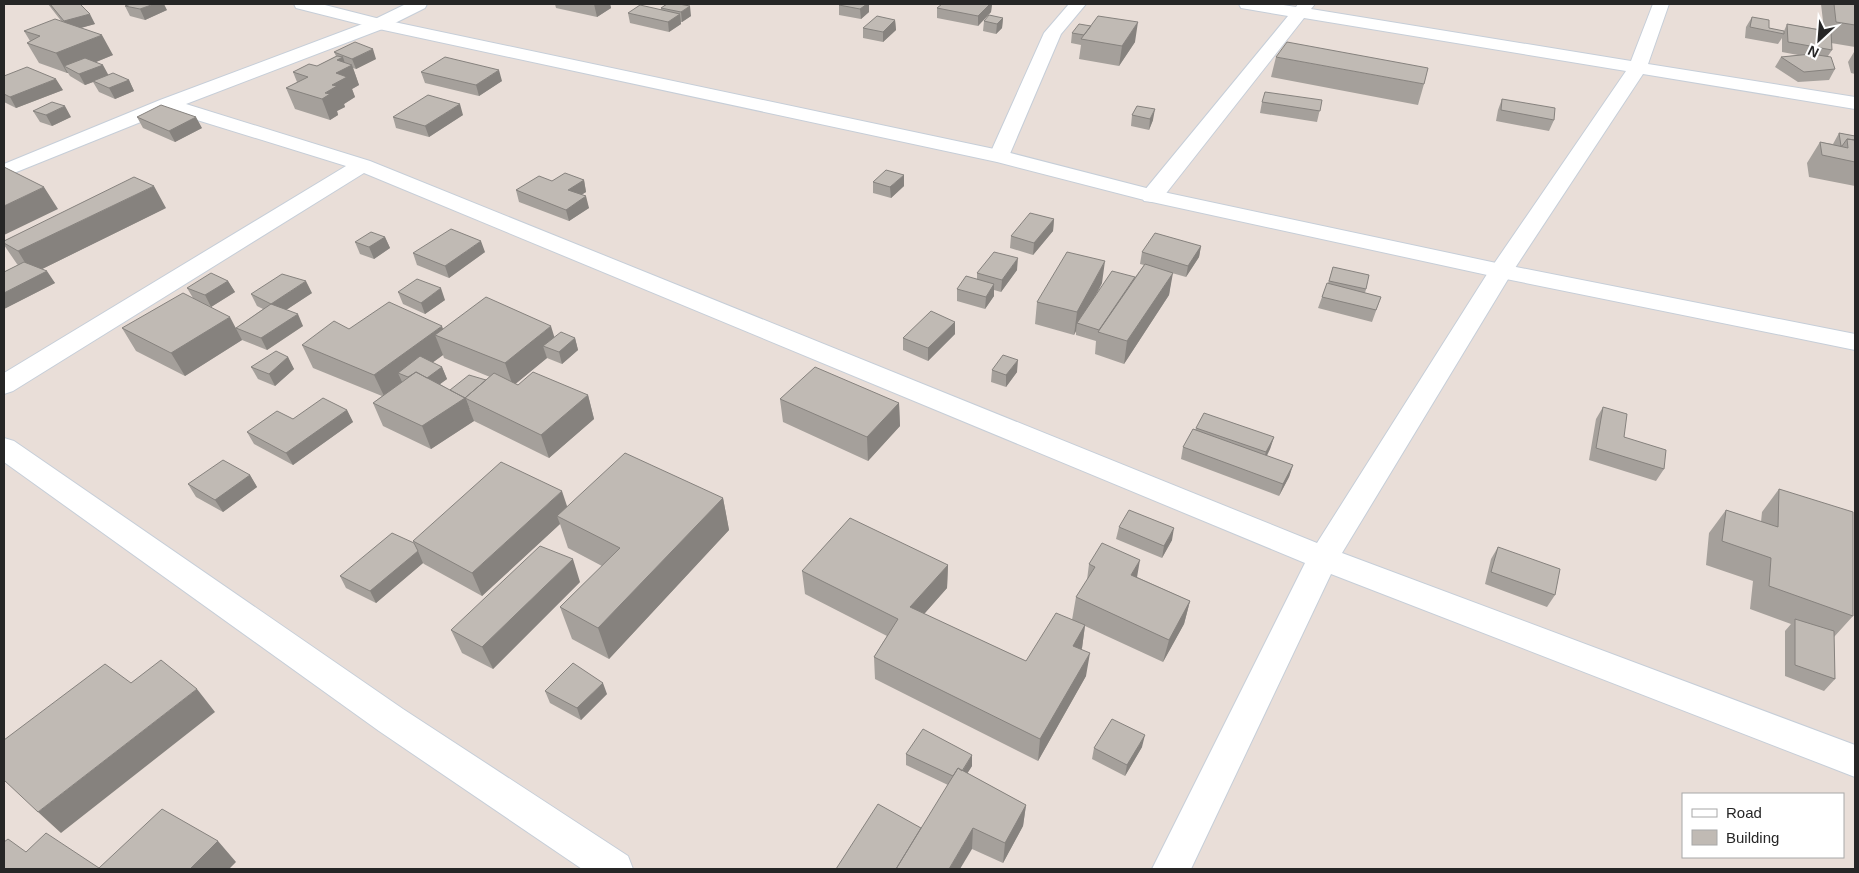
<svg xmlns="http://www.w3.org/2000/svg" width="1859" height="873" viewBox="0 0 1859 873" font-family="Arial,sans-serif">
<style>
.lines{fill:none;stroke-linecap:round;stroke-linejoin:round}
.minor-casing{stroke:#c6ced8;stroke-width:2}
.tertiary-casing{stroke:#c6ced8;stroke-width:2}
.minor{fill:#fff;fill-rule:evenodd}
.tertiary{fill:#fff;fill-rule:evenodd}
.wall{fill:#a5a09b;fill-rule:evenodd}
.shaded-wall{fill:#86827e}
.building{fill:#c0bab4;stroke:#86827e}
</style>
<rect width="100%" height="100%" fill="#e9ded8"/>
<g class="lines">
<g class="minor-casing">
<path id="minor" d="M406,4H427L425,8L385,28L186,104L370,161L1317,543L1489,271L1626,71L1304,18L1160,201L1152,202L1144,201L1141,196L1144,191L1288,16L1247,9L1241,8L1239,4H1277L1296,7L1298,4H1315L1311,9L1631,61L1653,4H1669L1648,64L1855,97V109L1643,74L1513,271L1342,553L1855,745V777L1331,574L1191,869H1152L1305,563L364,173L13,391L4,394V373L346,166L168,111L4,177V164L160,100L373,20Z
M1069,4H1086L1061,34L1009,156L1006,160L999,162L992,160L989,156L1044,33Z
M4,438L14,441L403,709L628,856L633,869H582L379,731L4,462Z"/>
</g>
<g class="tertiary-casing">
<path id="tertiary" d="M294,4H321L380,19L999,150L1154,190L1501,264L1855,334V350L1501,278L1152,202L997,162L379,29L296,8Z"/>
</g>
<use href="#minor" class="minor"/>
<use href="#tertiary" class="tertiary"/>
</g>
<path class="wall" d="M48,4H80L95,24L80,28L113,55L96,62L108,75L129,80L134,91L115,99L99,92L93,82L85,85L70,76L68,73H67L39,63L27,43L30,41L24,31L62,22Z
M555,4H610L611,8L597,17L556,8Z
M667,4L691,16L682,22H681V24L669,32L630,23L628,13L661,9V8Z
M840,4H869V12L861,19L839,15V5Z
M934,4H992L991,12L978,26L937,18V8L941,5Z
M1821,4H1855V47L1831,43L1832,50L1828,56L1835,69L1829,80L1798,82L1775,67L1781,57L1798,55L1782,52V38L1778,44L1745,38L1746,27L1752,17L1769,28L1784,31L1787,24L1824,30Z
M125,6L167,10L145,20L130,16Z
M1003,18L1002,28L996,34L983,31L984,21Z
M895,20L896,30L883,42L863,38V28Z
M1091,26L1135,42L1119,66L1079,59L1081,45L1071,43L1072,33Z
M334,52L376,59L356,69L353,68L359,85L352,89L355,97L344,104L345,107L337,111L338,115L330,120L295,109L286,88L297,82L293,72L317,66L336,56Z
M1854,52H1855V74L1851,73L1848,62Z
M1276,57L1424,84L1418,105L1271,77Z
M421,72L502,81L479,96L425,83Z
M4,76L63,90L16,108L4,102Z
M1502,99L1554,120L1549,131L1496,121L1498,110Z
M1322,100L1317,122L1260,113L1262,102Z
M1137,106L1153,120L1149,130L1131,126L1132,115Z
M33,111L71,117L52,126L40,122Z
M463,115L429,137L396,128L393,117Z
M137,117L202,128L175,142L143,128Z
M1839,133L1855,136V186L1809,177L1807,163L1820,142L1833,144Z
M584,180L586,192L581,195L589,208L569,221L519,202L516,190L552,181Z
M873,182L904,186L891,198L873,193Z
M166,208L42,269L55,283L4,309V272L18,265L17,264L4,245V241Z
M1054,219L1053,231L1033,255L1010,248L1011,236Z
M385,237L390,248L374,259L360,254L355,242Z
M1201,246L1199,257L1186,277L1172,273L1169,295L1124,364L1095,354L1096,341L1076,335V331L1074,335L1035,324L1037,302L1102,283L1098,292L1135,277L1144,265L1140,264L1142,252Z
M485,252L449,278L417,265L413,253Z
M1333,267L1366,289L1365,293L1381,297L1372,322L1318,308L1322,297L1328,283Z
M1017,270L1001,292L994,290V296L985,309L957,301V289L977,279V273Z
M228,281L235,292L211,307L204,304L236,328L263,309L257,306L251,294L312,293L286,310L303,326L267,350L242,340L185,376L136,351L122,328L193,298L187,288Z
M398,292L445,300L425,314L403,304Z
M955,322V334L928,361L903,350V338Z
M443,329L554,337L575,338L578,350L562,364L547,358L515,384L518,385L588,395L594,419L549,458L474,421L431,449L383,426L373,403L382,396L313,368L302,345ZM443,355L444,358L490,377L486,380L450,390L440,384L447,379L442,367L432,363Z
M288,357L294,369L275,386L258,379L251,367Z
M992,370L1017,372L1006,387L991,382Z
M780,399L899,403L900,426L868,461L783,422Z
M1603,407L1624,437L1664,469L1656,481L1589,460L1596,419Z
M347,410L353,422L293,465L254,444L247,432L293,419Z
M1196,428L1274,437L1270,449L1267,456L1293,465L1289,477L1279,496L1181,459L1183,447L1195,430Z
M250,475L257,487L223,512L196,497L188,484Z
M1779,489L1853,616L1834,637L1835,679L1824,691L1785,676V631L1791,624L1750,609L1753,581L1706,565L1709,533L1726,510L1761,522L1762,512Z
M723,498L729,530L609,659L572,639L560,607L602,566L568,548L560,524L482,596L424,564L423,563L376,603L346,588L340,576L414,543L413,541L567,507Z
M1119,527L1172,540L1162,558L1116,539Z
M1498,547L1555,595L1547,607L1485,584L1491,559Z
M1089,564L1137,577L1190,601L1184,624L1163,662L1085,626L1082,648L1081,650L1086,676L1038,761L875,679L874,657L887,636L805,594L802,571L948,565L947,588L924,614L1026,661L1072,620L1076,597L1087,580Z
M580,582L493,669L462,653L451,630Z
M545,691L607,694L581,720L550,703Z
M1142,747L1125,776L1092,759L1094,748Z
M906,754L972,755V766L967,773L1026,805L1023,826L1003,863L972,849L948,785L906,765Z"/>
<path class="shaded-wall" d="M154,4H164L167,10L145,20L140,9Z
M594,4H610L611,8L597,17Z
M867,4H869V12L861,19L860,9Z
M990,4H992L991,12L978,26V16Z
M690,6L691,16L682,22L681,12Z
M90,14L95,24L70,31L64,21Z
M680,14L681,24L669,32L668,22Z
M1003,18L1002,28L996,34L997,24Z
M895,20L896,30L883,42V32Z
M1138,22L1135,42L1119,66L1122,46Z
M102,35L113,55L74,71L64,66L68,73H67L56,53Z
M373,49L376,59L356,69L352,59Z
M343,57L346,67L352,65L359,85L352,89L355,97L344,104L345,107L337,111L338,115L330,120L322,99L332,85L336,73L337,60Z
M103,65L109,76L93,81V82L85,85L79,74Z
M499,70L502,81L479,96L476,85Z
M56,79L63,90L16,108L10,97Z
M129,80L134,91L115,99L109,88Z
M460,104L463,115L429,137L425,126Z
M65,106L71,117L52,126L46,115Z
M1155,109L1153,120L1149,130L1150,119Z
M196,117L202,128L175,142L169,131Z
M904,175V186L891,198L890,187Z
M584,180L586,192L571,201L568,190Z
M154,186L166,208L32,274L18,251Z
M44,187L58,209L4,235V206Z
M586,196L589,208L569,221L566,210Z
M1054,219L1053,231L1033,255L1034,243Z
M385,237L390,248L374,259L369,247Z
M481,241L485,252L449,278L445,266Z
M1201,246L1199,257L1186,277L1188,266Z
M1018,258L1017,270L1001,292L1002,280Z
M1105,261L1102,283L1080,324L1077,323L1076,331L1074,335L1077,312Z
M47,271L55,283L4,309V293Z
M1173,273L1169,295L1124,364L1127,341Z
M228,281L235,292L211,307L205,295Z
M306,281L312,293L277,316L271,304Z
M994,284V296L985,309L986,297Z
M441,288L445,300L425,314L421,303Z
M298,314L303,326L267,350L261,338Z
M230,317L242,340L185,376L171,353Z
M955,322V334L928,361V348Z
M442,326L447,340L435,335L443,355L411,378L398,373L403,384L385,398L374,375Z
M551,326L558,349L543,346L547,358L513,386L505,363Z
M575,338L578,350L562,364L559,352Z
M288,357L294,369L275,386L269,374Z
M1018,360L1017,372L1006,387V375Z
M442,367L447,379L425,395L420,383Z
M588,395L594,419L549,458L541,435Z
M465,398L474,421L431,449L422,426Z
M899,403L900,426L868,461L867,437Z
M347,410L353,422L293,465L286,453Z
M1274,437L1270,449L1262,464L1266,452Z
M1293,465L1289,477L1279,496L1283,484Z
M250,475L257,487L223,512L215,500Z
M562,491L570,515L557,516L560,524L482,596L472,573Z
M723,498L729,530L609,659L598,628Z
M1174,528L1172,540L1162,558L1164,546Z
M418,551L423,563L376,603L370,591Z
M573,559L580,582L493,669L482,647Z
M1140,560L1136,583L1131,575Z
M948,565L947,588L910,630V607Z
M1190,601L1184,624L1163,662L1169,640Z
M1085,625L1082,648L1070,669L1073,646Z
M1090,653L1086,676L1038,761L1040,739Z
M603,683L607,694L581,720L577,708Z
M197,689L215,712L61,833L38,812Z
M1145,735L1142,747L1125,776L1127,765Z
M972,755V766L957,790L958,779Z
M1026,805L1023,826L1003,863L1005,843Z
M973,828L972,849L960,869H949Z
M218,841L236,862L229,869H190Z"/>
<path class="building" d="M50,4H80L90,14L64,21Z
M131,4H154L140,9L125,6Z
M667,4H679L690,6L681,12L661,8Z
M840,4H867L860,9L839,5Z
M942,4H990L978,16L937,8Z
M1834,4H1855V25L1836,22Z
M640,5L680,14L668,22L628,13Z
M989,15L1003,18L997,24L984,21Z
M877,16L895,20L883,32L863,28Z
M1098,16L1138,22L1122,46L1081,39Z
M1752,17L1769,20V28L1784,31V34L1750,27Z
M55,19L102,35L56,53L27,43L40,36L24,31Z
M1079,24L1091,26L1084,35L1072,33Z
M1787,24L1831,32L1832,50L1788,42Z
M355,42L373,49L352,59L334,52Z
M1287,42L1428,68L1424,84L1276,57Z
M1811,54L1831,57L1835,69L1804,72L1781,57Z
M337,56L343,57L337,60L352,65L336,73L347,77L332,85L337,86L325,93L330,94L322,99L286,88L308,77L293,72L309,64L317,66Z
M445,57L499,70L476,85L421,72Z
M85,58L103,65L79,74L64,66Z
M27,67L56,79L10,97L4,94V76Z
M113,73L129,80L109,88L93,81Z
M1265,92L1322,100L1320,111L1262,102Z
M428,95L460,104L425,126L393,117Z
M1502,99L1555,108L1554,120L1501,110Z
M52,102L65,106L46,115L33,111Z
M161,105L196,117L169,131L137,117Z
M1137,106L1155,109L1150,119L1132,115Z
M1839,133L1855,136V140L1847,139L1842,146H1841Z
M1847,139L1855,140V162L1822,155L1820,142L1848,148Z
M4,167L44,187L4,206Z
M886,170L904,175L890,187L873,182Z
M565,173L584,180L568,190L586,196L566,210L516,190L539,176L552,181Z
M134,177L154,186L18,251L4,243V241Z
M1030,213L1054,219L1034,243L1011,236Z
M451,229L481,241L445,266L413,253Z
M371,232L385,237L369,247L355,242Z
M1155,233L1201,246L1188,266L1142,252Z
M994,252L1018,258L1002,280L977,273Z
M1067,252L1105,261L1077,312L1037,302Z
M24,262L47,271L4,293V272Z
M1145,264L1173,273L1127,341L1098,332Z
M1333,267L1369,275L1366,289L1329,281Z
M1112,271L1135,277L1099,330L1077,323Z
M211,273L228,281L205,295L187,288Z
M282,274L306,281L271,304L251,294Z
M966,276L994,284L986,297L957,289Z
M417,279L441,288L421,303L398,292Z
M1327,283L1381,297L1376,310L1322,297Z
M183,293L230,317L171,353L122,328Z
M486,297L551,326L505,363L435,335Z
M389,302L442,326L374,375L302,345L334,321L349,329Z
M271,304L298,314L261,338L236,328Z
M931,311L955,322L928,348L903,338Z
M561,332L575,338L559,352L543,346Z
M276,351L288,357L269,374L251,367Z
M1003,355L1018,360L1006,375L992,370Z
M420,356L442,367L427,378L416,372L408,377L398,373Z
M815,367L899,403L867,437L780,399Z
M416,372L465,398L422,426L373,403Z
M533,372L588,395L541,435L465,398L494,373L518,385Z
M469,375L486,380L465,398L469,409L465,398L450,390Z
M323,398L347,410L286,453L247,432L277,411L293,419Z
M1603,407L1627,414L1624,437L1666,450L1664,469L1596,448Z
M1204,413L1274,437L1266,452L1196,428Z
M1193,429L1293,465L1283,484L1183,447Z
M625,453L723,498L598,628L560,607L620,548L557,516Z
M223,460L250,475L215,500L188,484Z
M501,462L562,491L472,573L413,541Z
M1779,489L1853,512V616L1769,586L1771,558L1722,541L1726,510L1778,527Z
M1129,510L1174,528L1164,546L1119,527Z
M850,518L948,565L910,607L1026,661L1056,613L1085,625L1073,646L1090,653L1040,739L874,657L898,619L802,571Z
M392,533L414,543L418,551L370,591L340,576Z
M1102,543L1140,560L1131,575L1190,601L1169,640L1076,597L1095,567L1089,564Z
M540,546L573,559L482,647L451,630Z
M1498,547L1560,569L1555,595L1491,572Z
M1795,619L1834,631L1835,679L1795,665Z
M161,660L197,689L38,812L4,780V740L105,664L131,683Z
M573,663L603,683L577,708L545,691Z
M1112,719L1145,735L1127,765L1094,748Z
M923,729L972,755L962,771L958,768L953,776L906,754Z
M958,768L1026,805L1005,843L973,828L949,869H896Z
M878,804L921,828L896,869H836Z
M162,809L218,841L190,869H4V842L8,839L26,852L46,833L99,868Z"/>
<rect width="1859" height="873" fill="none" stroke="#262626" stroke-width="10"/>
<rect x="1682" y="793" width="162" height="65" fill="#ffffff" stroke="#a8a8a8"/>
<rect x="1692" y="809" width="25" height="8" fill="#ffffff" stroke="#a8a8a8"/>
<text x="1726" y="818" font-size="15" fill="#262626">Road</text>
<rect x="1692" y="830" width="25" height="15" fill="#c0bab4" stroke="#a8a8a8"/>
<text x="1726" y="843" font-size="15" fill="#262626">Building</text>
<g transform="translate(1819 40) rotate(206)" stroke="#ffffff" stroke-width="4" paint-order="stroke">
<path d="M0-4L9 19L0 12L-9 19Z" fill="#262626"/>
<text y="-8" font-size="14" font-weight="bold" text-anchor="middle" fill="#262626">N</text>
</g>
</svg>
